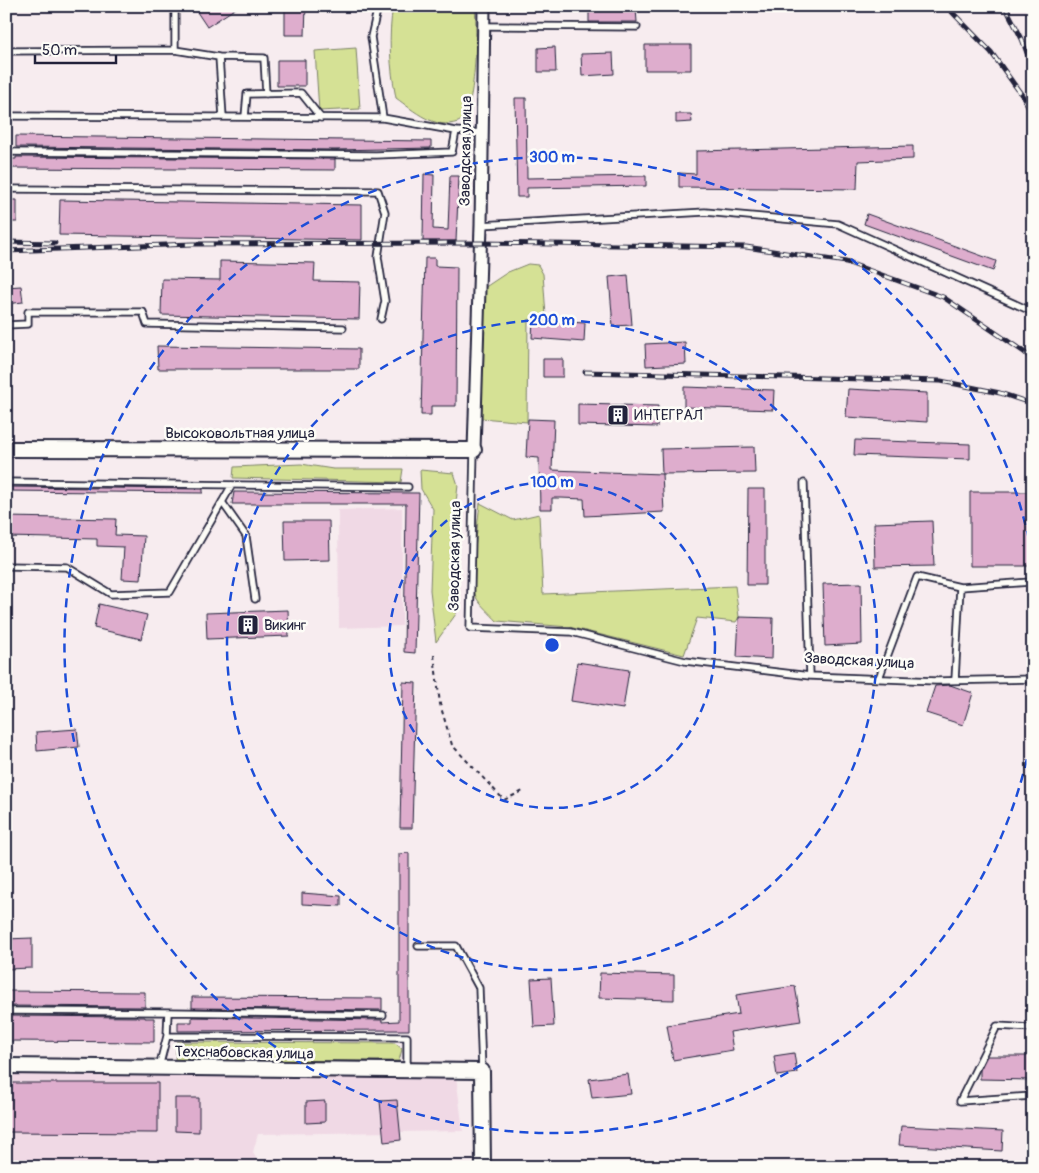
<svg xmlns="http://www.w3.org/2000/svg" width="1039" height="1173" viewBox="0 0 1039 1173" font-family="Pangolin,sans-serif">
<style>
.built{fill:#f0d9e5}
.green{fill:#d5e195;stroke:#7c8268}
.building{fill:#deadcd;stroke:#22223b}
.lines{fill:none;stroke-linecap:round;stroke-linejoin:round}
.service-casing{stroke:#22223b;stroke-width:9}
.minor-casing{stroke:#22223b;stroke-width:15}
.tertiary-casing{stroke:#22223b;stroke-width:18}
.path{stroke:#22223b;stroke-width:2;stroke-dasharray:4 4;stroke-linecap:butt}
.service{stroke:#fdfcf7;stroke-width:5.5}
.minor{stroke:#fdfcf7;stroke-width:11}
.tertiary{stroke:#fdfcf7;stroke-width:14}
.rail-casing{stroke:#22223b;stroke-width:5}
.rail{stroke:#fdfcf7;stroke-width:3;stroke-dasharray:9;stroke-linecap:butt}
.ring{fill:none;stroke:#1d4ed8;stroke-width:2.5;stroke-dasharray:9 6}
.labels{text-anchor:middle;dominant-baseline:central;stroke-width:5;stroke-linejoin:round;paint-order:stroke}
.street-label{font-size:15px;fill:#22223b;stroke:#fdfcf7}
.poi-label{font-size:15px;fill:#22223b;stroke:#fdfcf7;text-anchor:start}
.centre{fill:#1d4ed8;stroke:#fdfcf7;stroke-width:2.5}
.ring-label{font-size:15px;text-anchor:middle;font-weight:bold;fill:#1d4ed8;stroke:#fdfcf7;stroke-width:5;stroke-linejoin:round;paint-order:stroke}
</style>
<rect width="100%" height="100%" fill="#f7ecef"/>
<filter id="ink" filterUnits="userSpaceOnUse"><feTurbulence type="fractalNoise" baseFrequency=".02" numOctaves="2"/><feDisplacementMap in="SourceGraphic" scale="10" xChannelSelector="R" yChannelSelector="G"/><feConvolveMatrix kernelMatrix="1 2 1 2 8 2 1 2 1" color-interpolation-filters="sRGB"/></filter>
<g filter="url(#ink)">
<path class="built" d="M402,508V626L339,628L338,510Z
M455,1068L463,1131L258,1134L253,1152L260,1167H6V1070Z"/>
<path class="green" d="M393,6H475C477,25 477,116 458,122C435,130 414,111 396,98C390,67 388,37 393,6Z
M356,48L360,109L319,111L315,51Z
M528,264L538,265L543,274L546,316L528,320L527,422L481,418L484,288L508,272Z
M301,464L333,469H403L401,482L233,478L234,467Z
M420,470L454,473L458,485L454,520L458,594L456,614L436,642L430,590L433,509L421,489Z
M480,503L513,520L539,514L543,594L735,586L739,617L736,622L697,618L684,655L569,627L497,621C492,615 479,604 476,597C470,585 478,520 480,503Z
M177,1042L395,1043L402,1049L399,1061L175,1060Z"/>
<path class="building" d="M193,6H239L207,27Z
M285,6H306L305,35H285Z
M636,9L637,22H589V10Z
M645,45H691V70H645Z
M555,47L556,72H538V48Z
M613,53L614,74L582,76L581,54Z
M277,60H305V86H277Z
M515,98H526L527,178L646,176V186L527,188V197H517Z
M676,114H691L692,122L676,123Z
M16,136L431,141V148L335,150L16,147Z
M913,146V159L858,161L857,189L679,187V173L696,174V151Z
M16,157L335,159V170L6,168V159H16Z
M424,174L434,175L433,229L448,230L450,176H459L456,241H423Z
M6,200H17V222H6Z
M60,200L362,205V240L59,235Z
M867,214L996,261L993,271L864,224Z
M425,258H435V266L457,267L456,406H431V415H421Z
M220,261L315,263L314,281L360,282L359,319L161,315L162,279L220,280Z
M628,275L632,325L613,326L609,277Z
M21,286L23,302L6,304V287Z
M533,320L585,323L584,342L532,338Z
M685,342L686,364L646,366L645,344Z
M157,346L359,349V369H158Z
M543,359H563V377H543Z
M684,387L774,390L773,410L684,407Z
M848,389L927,393V422L846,417Z
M578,404L658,406L657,427L578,425Z
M528,419L554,420L552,470L662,474L664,512L585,516L584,499L561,498H552V509H540L539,458L526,457Z
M855,440L970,444V459L854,455Z
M754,447L755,473L662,474L661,449Z
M6,487L203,489V493L6,491Z
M748,489H765V585H747Z
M234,492L419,493L415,653L404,652L406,504H232Z
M970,492H1033V566H970Z
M6,517L116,519L115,535L144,536L141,580L122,579L124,547L97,546V539L6,537Z
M284,521H329L330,560L285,561Z
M932,521L934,566L875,567L874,523Z
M861,583L862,644L825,646L823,584Z
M99,604L147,615L141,639L94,628Z
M288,610L289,636L207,639L206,613Z
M739,617L773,618L772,659L737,657Z
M577,662L629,670L623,709L571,701Z
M403,682L416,683L412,828H400Z
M950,685L973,693L963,725L926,713L935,686Z
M77,729L79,747L37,751L36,732Z
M409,853V1030L178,1031V1022H192V1017L382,1020V1022L399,1021V854Z
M302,893L341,896V906L302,904Z
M32,938V968L6,969V939Z
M600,973L674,975V1000L599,998Z
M551,978L554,1026L534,1027L531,979Z
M795,986L801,1021L730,1032L733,1050L673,1060L667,1025L739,1014L736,995Z
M6,991L145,992V1007L6,1006Z
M192,997L382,998V1010L192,1008Z
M6,1016L145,1017V1018H154V1042L6,1041Z
M794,1053L797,1073L777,1076L774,1056Z
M987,1056H1033V1080L980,1079V1070Z
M628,1074L631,1094L592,1098L589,1079Z
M6,1083H158V1133L6,1132Z
M175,1098H199V1132L175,1131Z
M397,1100L401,1140L384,1142L380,1101Z
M325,1101V1122L306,1123V1102Z
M901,1126L1003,1131L1002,1151L899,1145Z"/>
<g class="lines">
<g class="service-casing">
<path id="service" d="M175,6V50L219,57L264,58L266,94
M378,6L371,37L383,118L456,131L482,133
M484,26L637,27
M6,51L175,50
M219,57L223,117
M6,116L383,118
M245,117L247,94L301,93L321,118
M6,152L376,155L452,152L456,131
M6,189L378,191L385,212L378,257L385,301L381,319
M481,225L705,212L838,224L1033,312
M6,325L28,324V312H143L147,324L343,328
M474,450L470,628L571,632L685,661L810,676L936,681L1033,679
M6,482L408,487
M804,483L810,676
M222,502L246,536L255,599
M6,566L67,567L111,594L170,592L232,485
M879,678L917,577L960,587
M955,680L960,587L1030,582
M418,946H456L479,988L482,1071
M6,1011L168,1012L167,1036L159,1067
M168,1012L383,1015
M1033,1028L997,1026L960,1101L1033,1096
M167,1036L407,1037V1070"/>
</g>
<g class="minor-casing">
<path id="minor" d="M474,450L481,225L484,6"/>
</g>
<g class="tertiary-casing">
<path id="tertiary" d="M6,449L474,450
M6,1066L482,1071L483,1167"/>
</g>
<path class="path" d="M434,655L440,704L452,745L504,800L523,791"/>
<use href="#service" class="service"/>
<use href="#minor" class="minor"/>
<use href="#tertiary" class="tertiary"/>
<g class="rail-casing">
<path id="rail" d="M943,6L950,10L991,52L1024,98L1033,115
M1005,6L1022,39L1033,70
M6,242L55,243
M6,251L193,244L481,243L746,247L846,262L943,297L1024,352L1033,360
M585,372L941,381L1000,393L1033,404"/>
</g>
<use href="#rail" class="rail"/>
</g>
</g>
<g class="ring">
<circle cx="552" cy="645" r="163"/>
<circle cx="552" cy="645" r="325"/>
<path d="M1033 730A488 488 0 1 1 1033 560"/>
</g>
<defs>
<g id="building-square" transform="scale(1.125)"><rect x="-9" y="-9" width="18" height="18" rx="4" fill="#22223b" stroke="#fdfcf7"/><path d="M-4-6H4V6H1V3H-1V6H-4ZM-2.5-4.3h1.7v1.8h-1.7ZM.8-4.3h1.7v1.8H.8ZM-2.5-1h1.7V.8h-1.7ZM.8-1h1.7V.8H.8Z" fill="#fff"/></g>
</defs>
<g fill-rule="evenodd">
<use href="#building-square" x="618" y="415"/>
<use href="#building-square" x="248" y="625"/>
</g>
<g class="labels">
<g class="street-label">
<text transform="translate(466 151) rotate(-89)">Заводская улица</text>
<text x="240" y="433">Высоковольтная улица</text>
<text transform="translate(455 556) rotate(-89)">Заводская улица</text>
<text transform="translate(859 661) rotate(3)">Заводская улица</text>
<text transform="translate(244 1053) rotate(1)">Техснабовская улица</text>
</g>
<g class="poi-label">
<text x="634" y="415">ИНТЕГРАЛ</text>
<text x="264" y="625">Викинг</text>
</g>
</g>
<circle cx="552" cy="645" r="8" class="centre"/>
<g class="ring-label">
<text x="552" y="162">300 m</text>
<text x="552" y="325">200 m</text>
<text x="552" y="487">100 m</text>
</g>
<rect width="1039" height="1173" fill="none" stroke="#fdfcf7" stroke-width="25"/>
<rect x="12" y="12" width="1014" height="1148" fill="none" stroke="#22223b" stroke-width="2" filter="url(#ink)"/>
<path d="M35 55v8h81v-8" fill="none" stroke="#22223b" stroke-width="2.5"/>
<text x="42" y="55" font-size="15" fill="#22223b" stroke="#fdfcf7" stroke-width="4" paint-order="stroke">50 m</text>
</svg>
